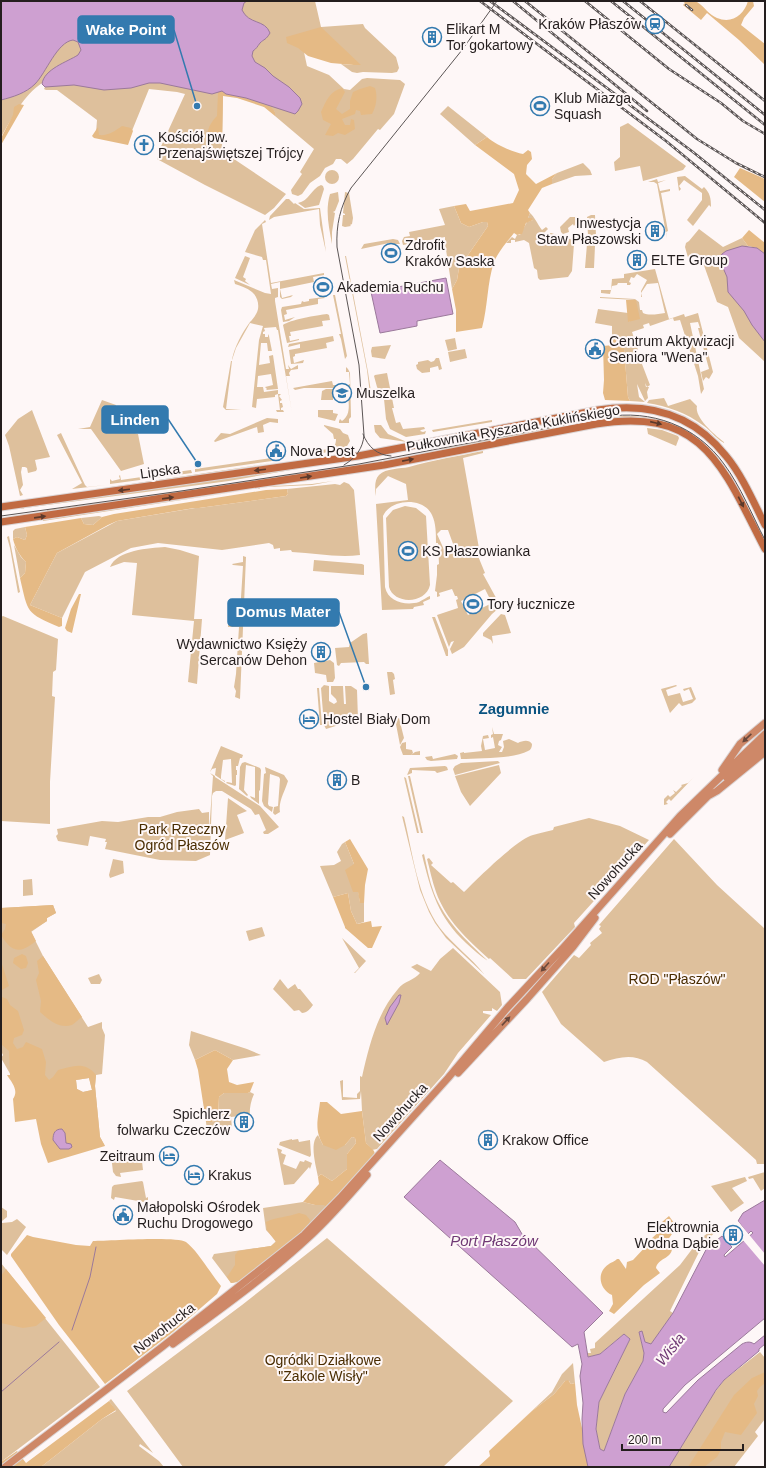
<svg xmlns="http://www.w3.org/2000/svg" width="766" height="1468" viewBox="0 0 766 1468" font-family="Helvetica,sans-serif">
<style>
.green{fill:#dec09c;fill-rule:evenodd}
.forest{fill:#e5ba85;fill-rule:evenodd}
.water{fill:#cea0d1;stroke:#9b799b}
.pier{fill:#fef7f7}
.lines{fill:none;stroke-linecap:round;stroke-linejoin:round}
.stream{stroke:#9b799b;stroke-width:1}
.secondary-casing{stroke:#dbd4d4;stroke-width:9}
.primary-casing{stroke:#dbd4d4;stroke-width:9}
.secondary{stroke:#ce8868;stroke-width:7}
.primary{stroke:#c16b43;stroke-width:7}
.tram{stroke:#5b5555;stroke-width:1}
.rail-casing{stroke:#5b5555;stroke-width:2.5}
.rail{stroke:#fef7f7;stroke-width:1;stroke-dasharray:3;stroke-linecap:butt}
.oneway{fill:#5b392b}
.oneway2{fill:#68483c}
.labels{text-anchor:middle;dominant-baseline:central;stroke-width:4;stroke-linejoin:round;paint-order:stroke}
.poi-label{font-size:14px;fill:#241e1e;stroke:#fef7f7;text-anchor:start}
.street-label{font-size:14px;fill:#241e1e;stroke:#fef7f7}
.park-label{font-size:14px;fill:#492c00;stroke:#fef7f7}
.neighbourhood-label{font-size:15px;font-weight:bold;fill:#095381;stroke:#fef7f7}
.water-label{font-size:15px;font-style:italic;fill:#6f3874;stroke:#fef7f7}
.leader{fill:none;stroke:#337aaf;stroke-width:1.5}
.callout-dot{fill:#337aaf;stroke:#fef7f7;stroke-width:1.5}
.callout{fill:#337aaf;stroke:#337aaf;stroke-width:1.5}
.callout-label{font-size:15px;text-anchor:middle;font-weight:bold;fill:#fff}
</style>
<rect width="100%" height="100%" fill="#fef7f7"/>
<path class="green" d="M1,1H315L321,27L363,24L365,28L396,57L399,68L397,72L392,73L363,72L357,73L352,72L341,64L354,65L300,34L307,66L329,75L344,89L350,90L362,79L367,78L400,80L405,84L394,114L380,130L378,129L353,159L347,164L341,159H336L333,164L325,168L320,176L310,183L302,194L298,196L292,194L291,190L302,174L300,172L314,149L275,116V112L246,98L226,94L223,92L222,151L286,194L274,208L265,215L205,185L157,159L159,154L158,153L185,94L177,92L149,89L127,143L97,136L96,133L97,120L57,90H46L44,89L45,87L42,83C24,95 12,118 1,137Z
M448,106L487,137L475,145L440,114Z
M628,123L686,166L683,170L643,181L640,166L615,171L614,162L620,157V127Z
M583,163L590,170L592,175L575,176L552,184V179L557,173Z
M325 177a7 7 0 1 1 14 0a7 7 0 1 1-14 0Z
M685,176L702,189L704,187C710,193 711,198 711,207L709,205L693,226L687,220L702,200V193L684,180L679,186L681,189L679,191L677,177Z
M657,179L658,182L666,180L658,183L660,191L670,189V191L661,193L668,231L666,232L667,239L657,184L654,182H648Z
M321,185L323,186L324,189L319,205L305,208L298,203C309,201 311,189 321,185Z
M338,192L339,201L335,211L333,212L335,213L332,232V244C329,227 325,211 330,194Z
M345,192L349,193L353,218L352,224L350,225L351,226L345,227L342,226L343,215H345V214L343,213Z
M286,199H289L294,204L295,203L304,209L320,208L326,252L320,225L319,209L274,217L269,220L270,216Z
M454,206L461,223L469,227L483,222H487L488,226L459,268L457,280L452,289L445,243V237L403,245L402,241L404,237L410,236L409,232L445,225L439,209Z
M530,213C534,216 538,225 542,230L546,227L548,229L544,233V235L551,233L573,240L574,244L572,271L568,277L540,280L538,278L537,270L534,268L529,243L524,240L515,242V240H511V243H506L512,237L515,239L517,235H520L527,222L533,220L528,218Z
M591,215H595L596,235L591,237L590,235H588L587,219V217Z
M570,217H575L577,221L574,226L573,224L568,228L569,232L563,234L561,232L560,227Z
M265,220L266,222L262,224L271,283L324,273V275L313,277L314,282L280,289L282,298L293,295L291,297L282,299L280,297V282L271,284L272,289L278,288V297L275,298V301L286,369H289L288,365L291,369L298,365V369L291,370L289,373L290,376H286L292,413L278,330H277L276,327L264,328L265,331L263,332V334H265V337H268V334L269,336L272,351H268L267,343H261L259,365L270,363L269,356L273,355L278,389L266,390L267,389L265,387L273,385L271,374L258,376L257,387H263L264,392L278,390V394H281L279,396L282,400L280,401V403H282L283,407L281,408V410H283L284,412H277L276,410H280L278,394L275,395V397L257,399L256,408L252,407L259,340L263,326L250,323L236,348L232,360V359C235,346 242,333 250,322C253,319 257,314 258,309C259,303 257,296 252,292C247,288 241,286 235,284L234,280L265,293L271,294L266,260H263L262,257L245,252L255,230Z
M699,229L723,247L742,238L748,246L765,319V362L739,338L728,307L717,302L701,257L689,261L685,247L686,243L689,241Z
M393,239L398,240L400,244H395V246L400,245L390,247L389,243L361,249L364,244Z
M591,243L595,246L594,268H585L587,244Z
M245,256L250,258L243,277L246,279L245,281L250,285L235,278Z
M345,256H346L368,372L371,392L370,394L367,370Z
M655,269L669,319L684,314L685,317L698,313L713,372L709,379L706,377L703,381L701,372L709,369L698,328H700L698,322L690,323L704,389L701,394L698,376L680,320L674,321L673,318L650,326L649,323L643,325L644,328L632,332L638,350L637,351L650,385L647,387L645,383L646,387H649L647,392L648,398L645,401L637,384L639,397L645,402L630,401L628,397L623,337L612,336V326L595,323L598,309L628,313L629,322L636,300L600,298V297L635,299L639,302L640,310H642L643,313C649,316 658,314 665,313L658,283L647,284L641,293L642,297H644H641V291L647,280L637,274L634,278L631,277L629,282L631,283L630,285H627V283H618L617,285L612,286L610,294L601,293V290H611L612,279L624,278V274Z
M333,295H335L347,356L345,359L341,339L339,334H341Z
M324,297L325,298L318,299V304L286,310L287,314L284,315L285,320L295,317L289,321L283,322L281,310L282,307L301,304L302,301L304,302L309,301V299Z
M327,314L329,315L330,320L322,321L323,326L290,332L291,336H289L290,341L299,339V340L287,343L283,325C289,320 318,315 327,314Z
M333,336L334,341L326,343L327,348L295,354V356L293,357L294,363L304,360L303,363L291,364L289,350L300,348V344L288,347L289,344Z
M455,338L457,349L448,351L445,340Z
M391,345L385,359L372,357L371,351L372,347Z
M465,349L467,358L450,362L448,352Z
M436,358H439L442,369L439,370L438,366L430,368V372L422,373L417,369L416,365L418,364V362L428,360L431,362L434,361Z
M231,361H232L226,409L241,410H226L223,407Z
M346,367L348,369L350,373L351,417L349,419V423H339V421L340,419L342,421C352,414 348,402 348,391L346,389V386L350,384L349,372H346Z
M387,373L394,408H392L396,423L400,422L403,429L424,427L425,429L421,430L420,431L423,432L426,431L425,434L406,437L390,429L386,419L384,399L377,387L374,376L375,375Z
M332,381L333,385H339V388H304L295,390L293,388Z
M326,389H336L333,391V400H321L322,391Z
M664,398L668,406L690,399L697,406C694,418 716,436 725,443C718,441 711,431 704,426C687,413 667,406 647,403L649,400Z
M102,400L116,405L111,426L138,434L144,464L121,471L91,429H78L90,427Z
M32,410L50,457L35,460L37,469L36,471L28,473L27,468L25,467H22L21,472L23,485L20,490L23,495L20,496L9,446L5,435L18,419Z
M318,410H333V413L338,414L335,421L318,417Z
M624,416C711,416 731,475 765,542C746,506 730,463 697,438C691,435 684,432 678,429C650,416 627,415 597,421V419Z
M267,418L278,419V423L270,422L263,425L264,432L258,433L257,427L215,442L214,441L221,433L230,434Z
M492,420V422L433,432L432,430Z
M563,420L564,421L441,445V444Z
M324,425L340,429L343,433L348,435L350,441L347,446L329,452V449C335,448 336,443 336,439H334L333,434L324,426Z
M374,425H381L388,434L407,442L380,438L375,432Z
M564,425L565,427L442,451V449Z
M647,428L662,430L678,436L679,438L676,446L648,434Z
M61,433L85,485L87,487L106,485L72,489L82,483L57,435Z
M328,449V452L306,456L298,454L299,452L301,450L305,453Z
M483,451V453L463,458L480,554L478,556L485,573L483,574L500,605L506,602L492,614L464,647L452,654L450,649L454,641L451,642L449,647L437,615L458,608L456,600L458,599L457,596H455L452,589L439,593L440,596L437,597V592L435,591L437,575V565L439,564L438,543H436C436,534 436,523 432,515C424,497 391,498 383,516L385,587C388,602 406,606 419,602C423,600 427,597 430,596V599L423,602L424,605L414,607L413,609L382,610L376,504L408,500L406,484L388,476L376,489V496C375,490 374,480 379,475C386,468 400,469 409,467C433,460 458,456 483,451ZM441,530H448L456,552L447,555L446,554L437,534ZM485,589L492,603L468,615L461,601Z
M286,456L279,460L195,472V469Z
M279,462L134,485L112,488L111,487Z
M335,462L229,481L17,509L79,499L139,491Z
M337,468V469L47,512V510L140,498Z
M174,469L176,472L191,470L192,473L110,484V479L112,481L120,479L119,476L120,475L121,480L162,474V471Z
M333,481L312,485L268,487L43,521V520L274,486L312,484Z
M344,482L349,484L354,490L360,555C338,558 315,553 292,552L291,550L280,551V548L274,549L273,545L269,543L222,550L158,543L131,548L85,572L62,618L30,605L57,553L117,521L195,508H199L286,496L288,494L287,489L335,484L340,485Z
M405,506L416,508L426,516L430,585C426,604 394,605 389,587L386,518L393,510Z
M99,516L102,517L93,525L84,524L81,518Z
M25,527L27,535L25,540L17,537L13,539V531L15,529Z
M9,536L20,592L18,593L10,548L7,537Z
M14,545L21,557L26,562L25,573L20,578Z
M165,547L180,550L199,556L194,619H202L197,684L188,682L194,621L132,615L137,563L124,562L110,567C117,550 149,548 165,547Z
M243,556L246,557L240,699L235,697L236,691L234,687L236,674L239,627H228L229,612L240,613L243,566L233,565L232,564L243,562Z
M314,560L362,564L364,565V575L313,571Z
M501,614L505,615L511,633L492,636L493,644L491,640L483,636V633Z
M3,616L58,639L56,670L53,672L52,696L55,697L50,782V824L1,821V617Z
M432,617H435L448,650V656H446Z
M367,633L369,664H366L364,662L341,663L339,666L337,665L335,648L349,647L350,643L363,634Z
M330,660L334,663L335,678L333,682H327L326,675L315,673L314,663Z
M387,672H392L394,674L395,679L393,680L395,694L390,695Z
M324,685L329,686V701L334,704L337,702L336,699L331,694V686H343L344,704H346L345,686H351L357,690L358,719L326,729L324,725L321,688Z
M676,685L677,686L666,690L668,696L680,693L683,702L693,699L689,689L684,691L683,689L691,687L696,699L692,703L682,706L679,703L670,713L661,689Z
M317,688H319L322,725H320Z
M399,718L404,738L400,745L395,719Z
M492,727L494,734H503L501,740L499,741L498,745L502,747L499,752H502L504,747L503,741L509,739L518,743C522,741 529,739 532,744C532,747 531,750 528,751C514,759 478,758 461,759L460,753L464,752V753L482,751L481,746L483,736L488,735L489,738L483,739L485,750L495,748L493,737L491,738V735L493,734Z
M406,742V749L412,750L413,753L411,755L415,752L420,751V755H403L400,747L402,743Z
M221,746L243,755L242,758H240L238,766H236V770H237V775H236V785L235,786L226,783L227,782L232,783L231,759L223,760L221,776V779L225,781V782L215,775L216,768L212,769L210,772Z
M455,754L458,756L457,759L431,761L427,760L425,757L432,756L433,759Z
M498,761L500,763L455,775L453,769L455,766L461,763Z
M245,762L260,768L261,770L260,790L259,791V804L251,798L250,796L255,798V767L246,765L244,790L248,795L247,796L239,789L240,767L242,763Z
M499,765L501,773L470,806L461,792L455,776Z
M445,766L447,767L448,770L437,773L435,771L412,770V773L407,775L410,768Z
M265,767L284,775L288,781C285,791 278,802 280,812L275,815L273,813L274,807L278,806L280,779L279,777L270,774L268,804L269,806L273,807L272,812L264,806L262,801L264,774L266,773Z
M210,773L215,776V777L260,806L279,827L268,834H264L263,832L266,830L259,814L255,815L251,809L222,791H216L213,793L212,796L210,855L196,861L160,860L105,849L107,842H105L106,839L90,836L88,846L58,841L56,836L58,834L57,829L102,821L118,822L148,817H160L177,812L199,809L202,813L209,812V833L213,776Z
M408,776H410L423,833H421Z
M404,777L406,778L419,833H417Z
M694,777L671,801L669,799L666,802L668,804L664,805V799L668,795L670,797L675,793L673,790L676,792L682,786L681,785L688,783Z
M228,798L247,811L237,815L244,833L225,840Z
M402,816L404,817C413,854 417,896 440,928C453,945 472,958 484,974L446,938L435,923L429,912L420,890Z
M589,818L620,826L649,840L574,923L575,927L526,979H513L490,958L489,959C467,939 446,920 436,892C432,881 430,870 427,859L429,858L433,863L431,865L451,883L453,882L464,892C477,879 517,839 533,835C539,833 546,832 553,830L554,827Z
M674,839L717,885L765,929V1164H757L756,1160L647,1062C633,1054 619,1057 604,1062L561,1024L542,992L574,955L579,958L591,945L590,943L602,933L599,929L601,926L599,925Z
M345,842L354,864L360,902L364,903V922L357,924L351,911L348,893L333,897L320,866L334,865L341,861L337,852L342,844Z
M424,854C427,867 429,880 434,893C445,921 466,940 488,961C480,956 473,949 466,943C438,917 431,891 422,855Z
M113,859L123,861L124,873L110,878L109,875Z
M32,879L33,895L23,896V880Z
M53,905L56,913L47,918V921L31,932L43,956L88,1027L102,1022V1028L105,1035L102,1074L96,1075L95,1086L100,1137L105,1146L36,1119L1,1058L3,1055L1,1051V908ZM89,1078L92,1090L83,1092L77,1089L76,1080Z
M262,927L265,936L249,941L246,931Z
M342,938L366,961L355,973H354L359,968Z
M453,948L500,992L502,1005L497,1011L492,1008V1011H483V1013L491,1015L458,1053L444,1074L395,1129L377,1149L372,1150L366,1143L362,1111L361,1091L360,1099L342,1100L340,1081L343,1080V1097L357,1098V1094L360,1091V1076L362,1077C369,1046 377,1013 398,989C404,981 415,980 420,973L411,967L417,964L431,971L440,959Z
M99,974L102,980L100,984H91L88,978Z
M280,979L288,989L295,984L298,989H300L313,1005C310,1009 307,1013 302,1013L299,1010L294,1011L273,989Z
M191,1031L247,1049L261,1055L233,1060L215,1050L195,1060L189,1045Z
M235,1092L248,1093L250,1092L254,1094C249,1105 249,1115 251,1126L248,1127V1118H240V1116L231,1117L232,1128L207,1131L206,1122H212L218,1119L219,1097L224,1093Z
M318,1135L323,1145H345L352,1137L355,1138L356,1143L347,1154V1169L332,1181L321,1174L318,1177C316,1166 309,1143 318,1135Z
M292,1139V1140L298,1139L299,1142L310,1140L311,1155L310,1157L279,1145L280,1142Z
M277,1148L282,1150L281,1153L286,1155L283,1164L296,1169L300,1161L304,1162L305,1160L312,1163L310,1169L309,1167L294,1184L284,1185Z
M123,1153V1155L141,1153L143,1170L120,1173L121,1177L116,1176L113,1172L111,1155Z
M765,1172V1188L761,1191L753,1178L749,1179L748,1177Z
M745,1177L747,1181L732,1188L744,1203L731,1212L711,1186Z
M142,1181L143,1182L146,1198L148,1197V1205L144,1206V1202L115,1197L114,1200L111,1198L112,1187L114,1185Z
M303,1202L315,1205H325L327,1208L305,1229L238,1282L231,1283L212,1258L214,1254L271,1246L276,1241L266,1230L263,1208Z
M1,1207L7,1211V1217L2,1221V1223L12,1222L17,1219L26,1227L7,1255L1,1249Z
M714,1228L716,1231L702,1246L670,1311L673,1313L651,1345L645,1342L642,1332H639L644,1353L643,1361L625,1394L604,1451L600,1449L596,1429L599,1402L630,1339L624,1334L600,1354L588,1357L587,1353H591L590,1349L595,1348V1343L680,1265L699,1240Z
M327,1238L513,1401L443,1467H183L127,1391L242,1305Z
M1,1263L100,1387L1,1462Z
M760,1352L765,1358V1419L755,1432L758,1436L734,1467H669L712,1396L724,1380Z
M573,1363L575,1383L571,1384L569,1381H565L554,1394L532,1411L489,1451L552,1392L562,1374Z
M111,1399L153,1453L140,1444L139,1446L159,1461L164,1467H41L102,1419L116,1411L109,1401Z"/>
<path class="forest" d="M682,1C686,1 693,0 697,2C704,6 709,15 717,18C732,24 744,15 748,1H753L754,6L744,18L741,25L765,44V65L739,40L707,13L701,20L683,5L685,3Z
M321,27L361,65H354L331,63L308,56L298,48L287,43L286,37Z
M370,86L375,88C378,97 376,107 372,114L361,115L360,111L356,110L355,114L342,119L345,125H350L351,119L354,120L355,129L345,135L338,133L333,136L325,135L331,124L323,120L321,112C326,101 330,91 342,88L345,92L336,109L342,114L350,109V101L353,92L360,89Z
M222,91L227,94L246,98L271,107L275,112V116L264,107L237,98L223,96L222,144L209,140C205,131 211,122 217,116L218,92Z
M19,104L24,105L1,145V138L13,115L14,107Z
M122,126L131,128L133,131L128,145L94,138L92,136L98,127L99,135C108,136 115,131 122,126Z
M487,137C496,145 511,151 523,154L528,150L531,152L532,159L527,165L526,174L536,184L557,173L552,179V184L542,188L528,210L530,213L528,218H532L533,220L526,223L522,234L517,235L514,233C507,242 498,252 494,262C487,283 488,306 482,328L456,332V310L452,289L457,280L459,268L488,226L487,222H483L469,227L461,223L454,206L466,204L470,211L513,203L519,190L514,174L475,145Z
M740,168L765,179V202L734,177Z
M749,230L765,243V254L757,248L748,246L742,238Z
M626,300H636L640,319L628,322Z
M612,336H623L628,397L630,401L605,400L603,393L604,380L603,346L613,345Z
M287,489L288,494L286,496L199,508H194L117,521L108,525L57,553L30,605L62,618V626L59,627C26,613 28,613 20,578L25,573L26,562C20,556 15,548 13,539L17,537L25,540L27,535L25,527L81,518L84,524L93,525L102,517L114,514L266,490Z
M79,594H81L72,633L67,631L65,628L71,609Z
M350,839L368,869L365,885L364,903H360L358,892H353L345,870L354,864L345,842Z
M348,893L351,911L357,924L371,921L372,927L382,926L372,948H368L345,928V927L333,897Z
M53,905L56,913L47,918V921L31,931L36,941C20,954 12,953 1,935L5,929L6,924L1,923V908Z
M22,954L26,956L28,963L26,968L21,969L13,963L14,958Z
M43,956L82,1017C79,1019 75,1023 72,1025C59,1029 49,1020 40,1012L41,1001L36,980L39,973L37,961Z
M1,961L9,986L2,990L1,989Z
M2,997L7,999L10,1005L18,1011L24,1030L22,1035L14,1038L13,1043L17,1049L23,1047L26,1042L42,1049L46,1062L45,1075L49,1080L53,1077L58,1070C73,1066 85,1061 96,1075L95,1086L100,1137L105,1146L48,1163L41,1144L36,1119L15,1122L13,1099C19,1090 12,1083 7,1075H10L9,1051L1,1044ZM89,1078L92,1090L83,1092L77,1089L76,1080Z
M215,1050L233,1060L227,1069L229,1082L237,1085L254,1082L250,1092L248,1093H224L219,1097L218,1119L212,1122H206L198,1070L195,1060Z
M320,1102H327L341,1114L362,1111L366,1143L374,1151L375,1154L327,1208L324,1205H315L303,1202L319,1184L318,1177L321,1174L332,1181L347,1169V1154L356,1143L355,1138L352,1137L345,1145L336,1150L323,1145C314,1129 318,1120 320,1102Z
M299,1213L306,1215L310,1220L309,1225C297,1237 246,1283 231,1283L227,1277L235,1265V1255L238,1251L271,1246L276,1242L267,1230L266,1222C276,1217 288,1217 299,1213Z
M669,1216L677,1227L667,1241L665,1240L668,1246L672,1249C671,1259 658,1258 656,1268L660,1273L644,1285L614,1314L609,1311L613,1304L612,1295C599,1289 596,1272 609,1264C612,1262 614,1262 617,1259H619L626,1269L627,1262L633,1260L648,1244L647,1238L650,1240L665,1226L662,1222Z
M27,1235L33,1237L76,1245L90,1246L93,1241C109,1241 176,1236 186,1242C197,1250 211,1274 221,1286L217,1294L173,1332L105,1384L59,1325L11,1256V1254Z
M6,1269L46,1318L36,1326L23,1328L1,1323V1276Z
M765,1372V1383L760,1387L757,1391L758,1396L754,1404L757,1413L741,1435L725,1432L721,1442V1450L717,1457L704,1467H688L734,1395L752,1378Z
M568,1380L571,1384L575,1383L577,1405L582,1428L588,1467H478L490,1456L489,1451L532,1411L554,1394L565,1381Z
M109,1401L116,1410L102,1419L41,1467H1V1462L17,1451L26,1463Z"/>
<path class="water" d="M1,1H247L244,3L242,10C249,25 265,19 270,33C266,40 264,39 260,43C257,47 257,48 253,51L252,56L255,62L265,68L273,76L289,87L300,98L302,104L298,111L295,114L246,98L226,94L222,91L212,94L160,83H149L131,88L104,90L74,85L45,87L42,84C44,69 67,62 78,55L81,50L78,42L73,40C57,42 46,73 35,84C26,93 13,97 1,100Z
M742,246L757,248L765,254V342L752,325L744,311L728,292L727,277L721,263L720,258L722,254L726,251Z
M446,278L453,314L417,321V326L380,333L371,292Z
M399,995H401L399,1003L387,1025L385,1018L390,1007Z
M62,1129L65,1133L66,1143L71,1144L72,1147L69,1149H60L53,1140C53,1133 55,1129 62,1129Z
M440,1160L515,1222L522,1234L603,1313L584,1332L588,1357L600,1354L624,1334L630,1339L599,1402L596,1429L600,1449L604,1451L625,1394L643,1361L644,1353L639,1332L642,1331L645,1342L651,1344L673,1313L709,1244H712L722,1236L732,1247L724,1255L725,1257L753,1233L751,1231L748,1234L738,1221L743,1213L765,1200V1318L685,1385L663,1409V1412L666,1413L698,1380L742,1344C746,1342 750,1341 754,1344L765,1335V1344L759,1349V1351L724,1380L716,1390L669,1467H588L583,1444L582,1419L583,1403L580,1376L582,1364L578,1344L572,1347L404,1197Z"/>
<path class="pier" d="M737,1220L765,1254V1266L742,1239L747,1235L737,1222Z"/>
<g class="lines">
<path class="stream" d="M72,1330L90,1277L96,1247
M1,1392L59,1342"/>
<g class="secondary-casing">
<path id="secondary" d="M722,770L740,744L765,723
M727,778L765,743
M670,834L708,796L717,791L765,752
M458,1073L527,999L573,947L595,918
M173,1344C219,1310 266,1277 308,1238C329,1219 348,1197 367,1175
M5,1467L162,1347L304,1235L340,1198L448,1078L508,1007L562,949L680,816L765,734"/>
</g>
<g class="primary-casing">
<path id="primary" d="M1,507L358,456L598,410C648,402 693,414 726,456C742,475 754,503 765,525
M1,522L384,465L596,424C704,406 723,468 765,549"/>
</g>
<use href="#secondary" class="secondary"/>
<use href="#primary" class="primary"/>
<path class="tram" d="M363,434C368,447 377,455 391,456
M344,465C356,458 363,448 364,435L359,365L337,247C336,225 340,207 351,188L462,50L497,1
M1,516L181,491L359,464L605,417C651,409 697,426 724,464C741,487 752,515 765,540"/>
<g class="rail-casing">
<path id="rail" d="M480,1L666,141L765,223
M490,1L693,152L765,210
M513,1L647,111
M525,1L697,139L736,163L765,177
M585,1L669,69L721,103L743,121L765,134
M611,1L765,125
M623,1L765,115
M640,1L765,101
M686,5L692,10"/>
</g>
<use href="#rail" class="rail"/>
</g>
<defs><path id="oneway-solid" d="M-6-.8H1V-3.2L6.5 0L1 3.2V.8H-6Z"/></defs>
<g class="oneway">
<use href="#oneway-solid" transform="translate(656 423) rotate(13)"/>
<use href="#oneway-solid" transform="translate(408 460) rotate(-11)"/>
<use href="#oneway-solid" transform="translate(260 470) rotate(173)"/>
<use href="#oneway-solid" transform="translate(306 477) rotate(-9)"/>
<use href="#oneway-solid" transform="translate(124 490) rotate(173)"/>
<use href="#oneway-solid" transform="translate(168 498) rotate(-8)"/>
<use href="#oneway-solid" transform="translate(741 502) rotate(63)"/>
<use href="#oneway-solid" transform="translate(40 517) rotate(-8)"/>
</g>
<g class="oneway2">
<use href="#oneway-solid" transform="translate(747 738) rotate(137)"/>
<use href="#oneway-solid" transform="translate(545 967) rotate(132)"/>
<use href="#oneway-solid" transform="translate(506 1021) rotate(-47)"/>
</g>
<defs>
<g id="station-ring" transform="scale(1)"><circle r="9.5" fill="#fef7f7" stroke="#337aaf" stroke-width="1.5"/><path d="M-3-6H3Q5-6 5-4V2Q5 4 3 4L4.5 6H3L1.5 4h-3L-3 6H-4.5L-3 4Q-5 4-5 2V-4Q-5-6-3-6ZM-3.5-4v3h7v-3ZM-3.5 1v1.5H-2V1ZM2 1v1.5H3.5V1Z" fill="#337aaf"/></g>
<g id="building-ring" transform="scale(1)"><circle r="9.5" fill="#fef7f7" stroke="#337aaf" stroke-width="1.5"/><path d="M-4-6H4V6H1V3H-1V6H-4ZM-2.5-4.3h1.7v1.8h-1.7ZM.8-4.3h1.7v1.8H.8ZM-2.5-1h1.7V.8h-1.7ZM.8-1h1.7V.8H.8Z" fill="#337aaf"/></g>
<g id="stadium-ring" transform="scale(1)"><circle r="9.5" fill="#fef7f7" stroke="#337aaf" stroke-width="1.5"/><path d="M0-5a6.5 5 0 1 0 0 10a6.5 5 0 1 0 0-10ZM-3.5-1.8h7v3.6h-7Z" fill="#337aaf"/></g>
<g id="church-ring" transform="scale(1)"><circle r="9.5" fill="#fef7f7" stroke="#337aaf" stroke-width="1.5"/><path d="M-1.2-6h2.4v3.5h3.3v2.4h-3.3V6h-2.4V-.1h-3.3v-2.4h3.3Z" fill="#337aaf"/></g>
<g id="civic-ring" transform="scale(1)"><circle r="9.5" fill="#fef7f7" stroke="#337aaf" stroke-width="1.5"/><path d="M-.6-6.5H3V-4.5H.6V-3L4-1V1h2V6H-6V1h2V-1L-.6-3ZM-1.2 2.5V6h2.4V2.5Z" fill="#337aaf"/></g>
<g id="school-ring" transform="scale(1)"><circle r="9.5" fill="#fef7f7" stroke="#337aaf" stroke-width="1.5"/><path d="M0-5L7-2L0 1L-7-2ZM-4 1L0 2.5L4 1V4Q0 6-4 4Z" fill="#337aaf"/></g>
<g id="hotel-ring" transform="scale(1)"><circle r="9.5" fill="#fef7f7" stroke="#337aaf" stroke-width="1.5"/><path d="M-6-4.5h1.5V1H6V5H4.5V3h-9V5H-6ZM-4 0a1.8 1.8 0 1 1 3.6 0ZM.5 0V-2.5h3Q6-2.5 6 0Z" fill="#337aaf"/></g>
</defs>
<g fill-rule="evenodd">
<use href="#station-ring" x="655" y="24"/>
<use href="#building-ring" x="432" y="37"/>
<use href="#stadium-ring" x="540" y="106"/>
<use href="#church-ring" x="144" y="145"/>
<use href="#building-ring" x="655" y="231"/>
<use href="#stadium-ring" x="391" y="253"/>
<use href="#building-ring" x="637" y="260"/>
<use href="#stadium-ring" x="323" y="287"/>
<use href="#civic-ring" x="595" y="349"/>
<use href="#school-ring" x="342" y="393"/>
<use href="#civic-ring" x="276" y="451"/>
<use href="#stadium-ring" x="408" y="551"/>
<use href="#stadium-ring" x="473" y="604"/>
<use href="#building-ring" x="321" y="652"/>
<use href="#hotel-ring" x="309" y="719"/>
<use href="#building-ring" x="337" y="780"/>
<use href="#building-ring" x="244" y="1122"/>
<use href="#building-ring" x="488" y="1140"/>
<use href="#hotel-ring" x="169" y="1156"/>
<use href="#hotel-ring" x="194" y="1175"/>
<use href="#civic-ring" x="123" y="1215"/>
<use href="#building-ring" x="733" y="1235"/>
</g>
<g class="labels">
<g class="poi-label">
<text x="641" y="24" text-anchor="end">Kraków Płaszów</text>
<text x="446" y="29">Elikart M<tspan x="446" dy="16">Tor gokartowy</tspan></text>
<text x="554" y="98">Klub Miazga<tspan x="554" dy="16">Squash</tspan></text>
<text x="158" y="137">Kościół pw.<tspan x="158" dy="16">Przenajświętszej Trójcy</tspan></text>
<text x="641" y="223" text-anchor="end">Inwestycja<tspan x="641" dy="16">Staw Płaszowski</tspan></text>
<text x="405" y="245">Zdrofit<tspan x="405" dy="16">Kraków Saska</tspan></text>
<text x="651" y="260">ELTE Group</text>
<text x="337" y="287">Akademia Ruchu</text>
<text x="609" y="341">Centrum Aktywizacji<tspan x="609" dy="16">Seniora "Wena"</tspan></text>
<text x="356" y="393">Muszelka</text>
<text x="290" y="451">Nova Post</text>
<text x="422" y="551">KS Płaszowianka</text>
<text x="487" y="604">Tory łucznicze</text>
<text x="307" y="644" text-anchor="end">Wydawnictwo Księży<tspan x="307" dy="16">Sercanów Dehon</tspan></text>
<text x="323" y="719">Hostel Biały Dom</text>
<text x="351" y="780">B</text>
<text x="230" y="1114" text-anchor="end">Spichlerz<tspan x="230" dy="16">folwarku Czeczów</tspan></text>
<text x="502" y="1140">Krakow Office</text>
<text x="155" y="1156" text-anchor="end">Zeitraum</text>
<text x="208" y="1175">Krakus</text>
<text x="137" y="1207">Małopolski Ośrodek<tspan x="137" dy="16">Ruchu Drogowego</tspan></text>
<text x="719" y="1227" text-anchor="end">Elektrownia<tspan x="719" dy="16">Wodna Dąbie</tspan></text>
</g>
<g class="street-label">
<text transform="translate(513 428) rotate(-10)">Pułkownika Ryszarda Kuklińskiego</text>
<text transform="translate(160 471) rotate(-8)">Lipska</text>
<text transform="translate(615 870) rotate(-48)">Nowohucka</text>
<text transform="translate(400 1112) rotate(-48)">Nowohucka</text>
<text transform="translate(164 1328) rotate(-38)">Nowohucka</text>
</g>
<g class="park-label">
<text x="182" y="829">Park Rzeczny<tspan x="182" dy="16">Ogród Płaszów</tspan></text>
<text x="677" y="979">ROD "Płaszów"</text>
<text x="323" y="1360">Ogródki Działkowe<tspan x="323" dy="16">"Zakole Wisły"</tspan></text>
</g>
<g class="neighbourhood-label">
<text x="514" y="708">Zagumnie</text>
</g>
<g class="water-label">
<text x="494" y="1240">Port Płaszów</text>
<text transform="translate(670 1349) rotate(-51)">Wisła</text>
</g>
</g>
<path class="leader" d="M197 106L174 30M198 464L168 419M366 687L339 612"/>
<g class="callout-dot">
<circle cx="197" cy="106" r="4"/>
<circle cx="198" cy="464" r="4"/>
<circle cx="366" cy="687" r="4"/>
</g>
<g class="callout">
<rect x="78" y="16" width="96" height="27" rx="4"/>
<rect x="102" y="406" width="66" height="27" rx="4"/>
<rect x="228" y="599" width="111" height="27" rx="4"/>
</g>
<g class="callout-label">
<text x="126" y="35">Wake Point</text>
<text x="135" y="425">Linden</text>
<text x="283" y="617">Domus Mater</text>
</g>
<rect width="766" height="1468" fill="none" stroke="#241e1e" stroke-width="4"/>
<path d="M622 1444v6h121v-6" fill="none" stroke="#241e1e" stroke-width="2"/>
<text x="628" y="1444" font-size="12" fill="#241e1e" stroke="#fef7f7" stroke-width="3" paint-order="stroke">200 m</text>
</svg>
